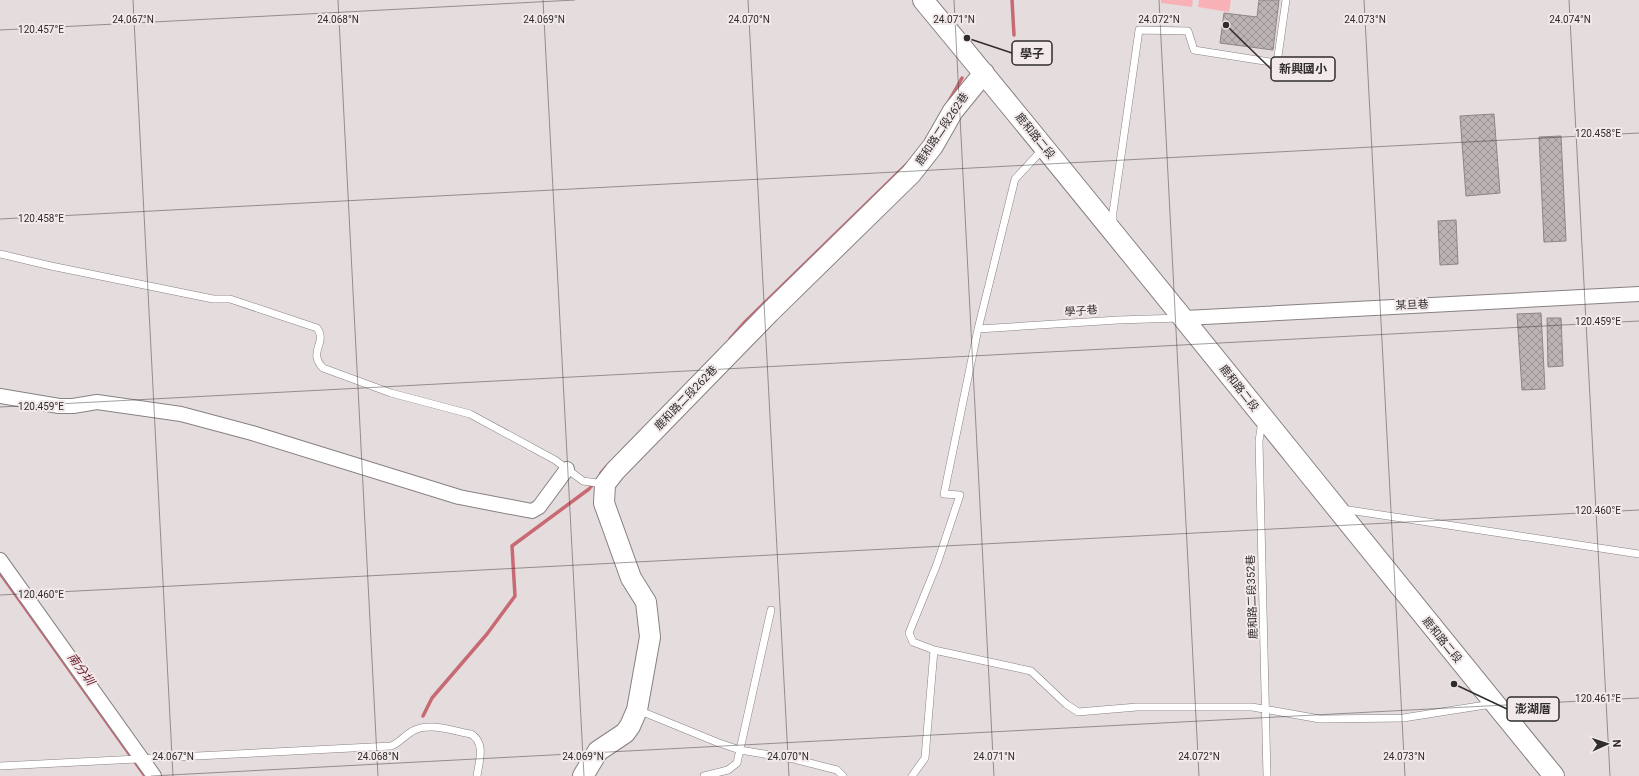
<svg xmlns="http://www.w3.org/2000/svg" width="1639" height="776" viewBox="0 0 1639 776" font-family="Roboto,'Noto Sans TC',sans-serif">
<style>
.grass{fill:#f8b2b7}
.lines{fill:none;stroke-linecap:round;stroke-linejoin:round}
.stream{stroke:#c76a73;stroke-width:3.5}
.building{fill:url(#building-cross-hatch);stroke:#8d8586}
.lane-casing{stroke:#888181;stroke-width:8}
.street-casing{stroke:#888181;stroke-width:16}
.secondary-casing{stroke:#888181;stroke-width:22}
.lane{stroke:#fff;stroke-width:7}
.street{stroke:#fff;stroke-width:14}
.secondary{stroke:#fff;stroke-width:20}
.ticks{fill:none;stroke:#302d2d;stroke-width:1;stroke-opacity:0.45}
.labels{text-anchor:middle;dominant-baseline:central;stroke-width:4;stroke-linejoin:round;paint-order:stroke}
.street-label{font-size:11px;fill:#302d2d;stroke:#f2eaea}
.water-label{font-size:12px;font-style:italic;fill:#691425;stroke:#f2eaea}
.ticks-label{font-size:10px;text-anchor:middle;fill:#302d2d;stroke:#f2eaea;stroke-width:4;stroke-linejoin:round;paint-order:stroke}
.leader{fill:none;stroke:#302d2d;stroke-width:1.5}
.callout-dot{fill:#302d2d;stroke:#f2eaea;stroke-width:1.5}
.callout{fill:#f2eaea;stroke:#302d2d;stroke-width:1.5}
.callout-label{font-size:12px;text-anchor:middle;font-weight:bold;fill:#302d2d}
</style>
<defs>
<pattern id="building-cross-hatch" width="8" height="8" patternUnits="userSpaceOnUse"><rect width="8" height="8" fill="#bcb4b4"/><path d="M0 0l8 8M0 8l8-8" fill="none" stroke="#999393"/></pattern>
</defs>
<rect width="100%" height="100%" fill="#e5dcdd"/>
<path class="grass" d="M1161,0H1193L1192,7L1161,3Z
M1199,0H1231L1229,12L1198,7Z"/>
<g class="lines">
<path class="stream" d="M1012,0L1014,35
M949,101L962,78
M730,339L745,322L909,162
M601,473L610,463
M0,573L145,776
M423,716L432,698L487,634L515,596L512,546L589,489L594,483"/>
</g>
<path class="building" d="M1259,0H1279L1273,50L1220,43L1224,13L1257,17Z
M1494,114L1500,193L1466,196L1460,116Z
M1561,136L1566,241L1544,242L1539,137Z
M1456,220L1458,264L1440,265L1438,221Z
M1541,313L1545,389L1522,390L1517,314Z
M1547,318H1561L1563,366L1548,367Z"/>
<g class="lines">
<g class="lane-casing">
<path id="lane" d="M1113,224V212L1139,30L1188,31L1194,50L1277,63L1286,0
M0,254L51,266L213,299H230L317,328C328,343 307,351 323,368L391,393L470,414L555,460L583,481L604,484
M978,329L1118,320L1180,318
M1262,421L1259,441L1267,776
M1342,509L1639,554
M934,650L1031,671L1066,704L1078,712L1137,707H1252L1320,719L1403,718L1492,704
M638,710L719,743L740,750L794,759L837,770L843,776
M0,766L391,746C399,743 403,737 411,732C427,721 453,731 471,734C486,743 479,761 477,776
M704,776L728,770L737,763L771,610
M912,776L925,758L934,650L913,642L909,633L937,564L960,495L944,494L978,329L1015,179L1043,149"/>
</g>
<g class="street-casing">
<path id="street" d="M1185,318L1639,294
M0,396L59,406H73L97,402L181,414L252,433L459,497L532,511L539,507L567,469
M0,560L154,776"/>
</g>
<g class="secondary-casing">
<path id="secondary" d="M923,0C1136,257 1343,518 1554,776
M583,776L598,751L625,733L630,726L637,710L650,637L646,602L631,578L604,503L605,484L615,471L769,313L911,174L933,146L953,111L984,73"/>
</g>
<use href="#lane" class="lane"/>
<use href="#street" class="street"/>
<use href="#secondary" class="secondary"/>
</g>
<path class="ticks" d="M133,0L173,776M338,0L378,776M543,0L584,776M748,0L789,776M954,0L994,776M1159,0L1199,776M1364,0L1405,776M1569,0L1610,776M0,30L575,0M0,219L1639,133M0,407L1639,321M0,595L1639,510M151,776L1639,698"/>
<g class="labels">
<g class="street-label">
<text transform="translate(942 129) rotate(-56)">鹿和路二段262巷</text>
<text transform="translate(1035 136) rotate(51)">鹿和路二段</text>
<text transform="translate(1412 305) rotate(-3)">某旦巷</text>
<text transform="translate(1081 311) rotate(-4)">學子巷</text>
<text transform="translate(1239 388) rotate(52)">鹿和路二段</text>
<text transform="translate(686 398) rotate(-46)">鹿和路二段262巷</text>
<text transform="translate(1252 597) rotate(-92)">鹿和路二段352巷</text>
<text transform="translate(1442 640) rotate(51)">鹿和路二段</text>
</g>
<g class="water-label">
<text transform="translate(81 669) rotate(54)">南分圳</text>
</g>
</g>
<g class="ticks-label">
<text x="133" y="23">24.067°N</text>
<text x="338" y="23">24.068°N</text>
<text x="544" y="23">24.069°N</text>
<text x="749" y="23">24.070°N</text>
<text x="954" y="23">24.071°N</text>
<text x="1159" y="23">24.072°N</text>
<text x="1365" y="23">24.073°N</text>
<text x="1570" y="23">24.074°N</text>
<text x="41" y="33">120.457°E</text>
<text x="1598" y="137">120.458°E</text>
<text x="41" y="222">120.458°E</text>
<text x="1598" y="325">120.459°E</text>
<text x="41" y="410">120.459°E</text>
<text x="1598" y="514">120.460°E</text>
<text x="41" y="598">120.460°E</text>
<text x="1598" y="702">120.461°E</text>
<text x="173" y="760">24.067°N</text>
<text x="378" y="760">24.068°N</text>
<text x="583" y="760">24.069°N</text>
<text x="788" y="760">24.070°N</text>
<text x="994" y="760">24.071°N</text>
<text x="1199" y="760">24.072°N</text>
<text x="1404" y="760">24.073°N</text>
</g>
<path class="leader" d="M967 38L1012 53M1226 25L1271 69M1454 684L1507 709"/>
<g class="callout-dot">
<circle cx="967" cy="38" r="4"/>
<circle cx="1226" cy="25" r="4"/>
<circle cx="1454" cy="684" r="4"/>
</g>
<g class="callout">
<rect x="1012" y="41" width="40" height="24" rx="4"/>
<rect x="1271" y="57" width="64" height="24" rx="4"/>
<rect x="1507" y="697" width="52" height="24" rx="4"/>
</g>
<g class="callout-label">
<text x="1032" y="58">學子</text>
<text x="1303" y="73">新興國小</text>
<text x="1533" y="713">澎湖厝</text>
</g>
<g transform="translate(1607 744) rotate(87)" stroke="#f2eaea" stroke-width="3" paint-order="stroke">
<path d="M0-3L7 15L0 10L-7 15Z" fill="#302d2d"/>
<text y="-6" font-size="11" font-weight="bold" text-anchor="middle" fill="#302d2d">N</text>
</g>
</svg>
